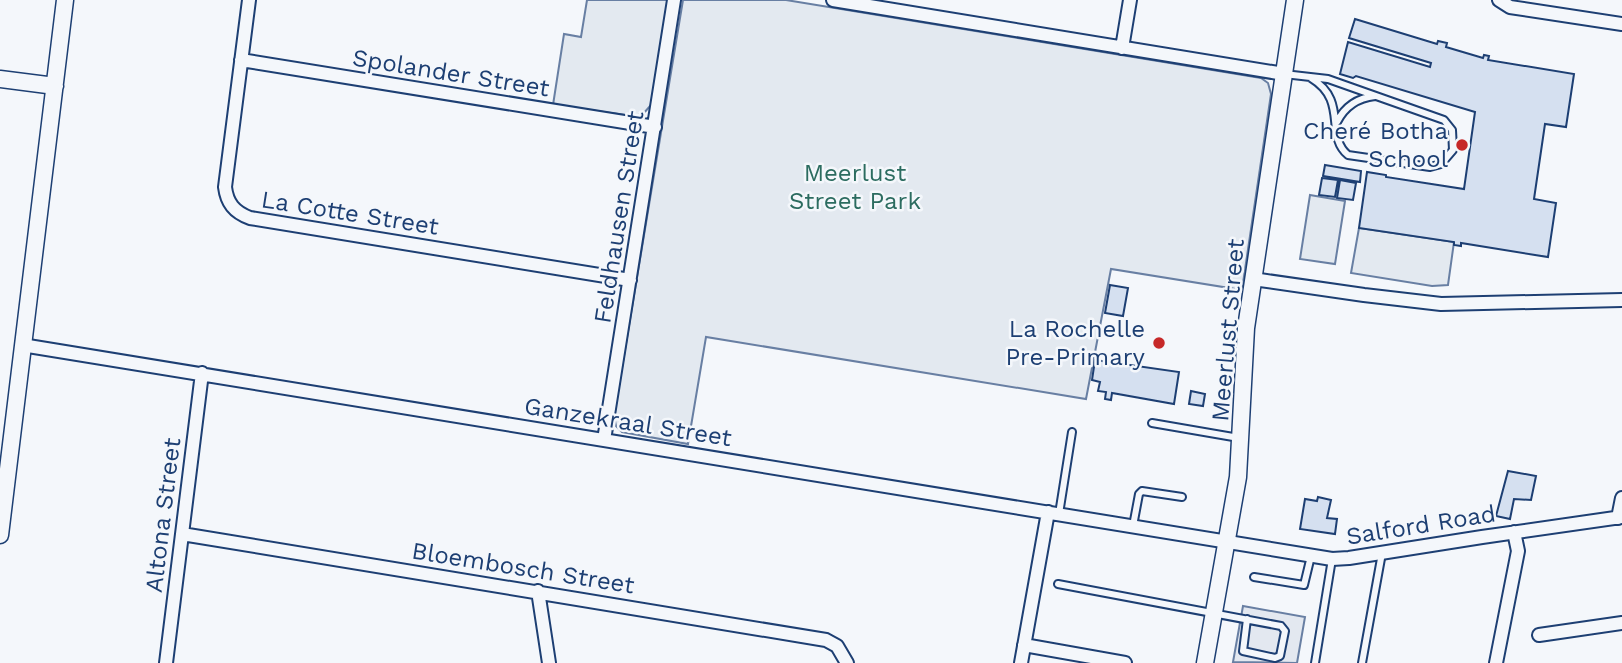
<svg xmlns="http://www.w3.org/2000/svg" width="1622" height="663" viewBox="0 0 1622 663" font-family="'Work Sans',sans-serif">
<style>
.green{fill:#e3e9f0;stroke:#687fa3;stroke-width:2}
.parking{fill:#e3e8f0;stroke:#687fa3;stroke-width:2}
.building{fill:#d5e0f0;stroke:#1d3f73;stroke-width:2}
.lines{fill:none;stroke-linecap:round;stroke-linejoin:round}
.service-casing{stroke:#1d3f73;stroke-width:10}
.minor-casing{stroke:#1d3f73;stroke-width:16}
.tertiary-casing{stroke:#1d3f73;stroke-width:19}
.service{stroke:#f4f7fb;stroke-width:6}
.minor{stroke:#f4f7fb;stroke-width:12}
.tertiary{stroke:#f4f7fb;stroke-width:16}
.poi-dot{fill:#c62828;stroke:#f4f7fb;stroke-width:2.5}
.labels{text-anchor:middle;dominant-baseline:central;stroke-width:5;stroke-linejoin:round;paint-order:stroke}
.street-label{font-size:24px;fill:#1d3f73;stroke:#f4f7fb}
.poi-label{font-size:24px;fill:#1d3f73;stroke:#f4f7fb;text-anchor:end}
.park-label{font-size:24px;fill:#2c6c60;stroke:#f4f7fb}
</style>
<rect width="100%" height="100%" fill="#f4f7fb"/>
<path class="green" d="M587,0H668L651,105L643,114L633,116L553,105L564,34L581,37Z
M683,0H786L1261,78L1268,83L1271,94L1242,290L1111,269L1086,399L706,337L688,444L622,432L616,426L614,416Z
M1310,195L1345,201L1335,264L1300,259Z
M1359,228L1454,242L1448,285L1432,286L1351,273Z"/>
<path class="parking" d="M1243,606L1305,617L1297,663L1233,662Z"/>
<path class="building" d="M1355,19L1437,44L1438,41L1447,43L1446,47L1483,58L1484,55L1489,56L1488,60L1574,74L1566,127L1545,124L1534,199L1556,203L1548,257L1461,243V246L1454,245V242L1359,228L1367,172L1386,175V177L1464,189L1475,112L1356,76L1353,78L1340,74L1348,42L1430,67L1431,63L1349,38Z
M1325,165L1361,171L1360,182L1323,176Z
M1322,178L1338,180L1335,197L1319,195Z
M1340,180L1356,183L1353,200L1337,198Z
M1110,285L1128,288L1123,316L1105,313Z
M1095,360L1179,372L1174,404L1112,393L1111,400L1105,399L1106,392L1098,391L1100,382L1092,380Z
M1191,391L1205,394L1203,406L1189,404Z
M1508,471L1536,476L1531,500L1514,499L1510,519L1496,516Z
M1318,497L1331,500L1327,518L1337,519L1335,534L1300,529L1305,499L1317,501Z"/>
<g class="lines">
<g class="service-casing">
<path id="service" d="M1284,74L1328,79L1444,120L1452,130L1453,150L1441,164L1430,167L1348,155C1324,135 1349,101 1311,78
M1337,122C1345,106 1357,98 1375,96
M1152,423L1239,438
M1059,514L1072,432
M1133,526L1139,494L1142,491L1182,497
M1254,577L1304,585L1311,556
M1058,584L1281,626L1285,631L1280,656L1275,658L1243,651L1247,619
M1315,663L1332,559
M1362,663L1382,553"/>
</g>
<g class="minor-casing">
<path id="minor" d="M249,0L225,187C227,203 234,212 250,218L630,280
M833,0L1284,74
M1499,0L1510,7L1622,24
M1122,48L1130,0
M241,60L655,127
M1253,279L1364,295L1441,304L1622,300
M22,345L1332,559L1349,558L1482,537L1622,517
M604,440L674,0
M1618,518L1622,498
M182,534L826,640L837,646L847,663
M538,591L549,663
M1539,635L1622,623
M1024,645L1125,663
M166,663L202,373
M1021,663L1048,512
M1496,663L1518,551L1514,532"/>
</g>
<g class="tertiary-casing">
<path id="tertiary" d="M0,79L55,86
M0,535L65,0
M1205,663L1238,477L1246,328L1295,0"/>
</g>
<use href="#service" class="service"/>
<use href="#minor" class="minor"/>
<use href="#tertiary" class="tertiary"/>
</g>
<g class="poi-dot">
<circle cx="1462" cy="145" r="7"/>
<circle cx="1159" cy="343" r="7"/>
</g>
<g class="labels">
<g class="street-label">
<text transform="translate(451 73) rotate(9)">Spolander Street</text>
<text transform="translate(350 213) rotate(9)">La Cotte Street</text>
<text transform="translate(619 217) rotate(-81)">Feldhausen Street</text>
<text transform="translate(1228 330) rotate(-85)">Meerlust Street</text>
<text transform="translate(628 422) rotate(9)">Ganzekraal Street</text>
<text transform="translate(163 515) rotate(-83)">Altona Street</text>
<text transform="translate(1421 525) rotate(-9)">Salford Road</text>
<text transform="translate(523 568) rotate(9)">Bloembosch Street</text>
</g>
<g class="poi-label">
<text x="1448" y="131">Cheré Botha<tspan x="1448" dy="28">School</tspan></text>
<text x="1145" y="329">La Rochelle<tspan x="1145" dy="28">Pre-Primary</tspan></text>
</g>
<g class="park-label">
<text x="855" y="173">Meerlust<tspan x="855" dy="28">Street Park</tspan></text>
</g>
</g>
</svg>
